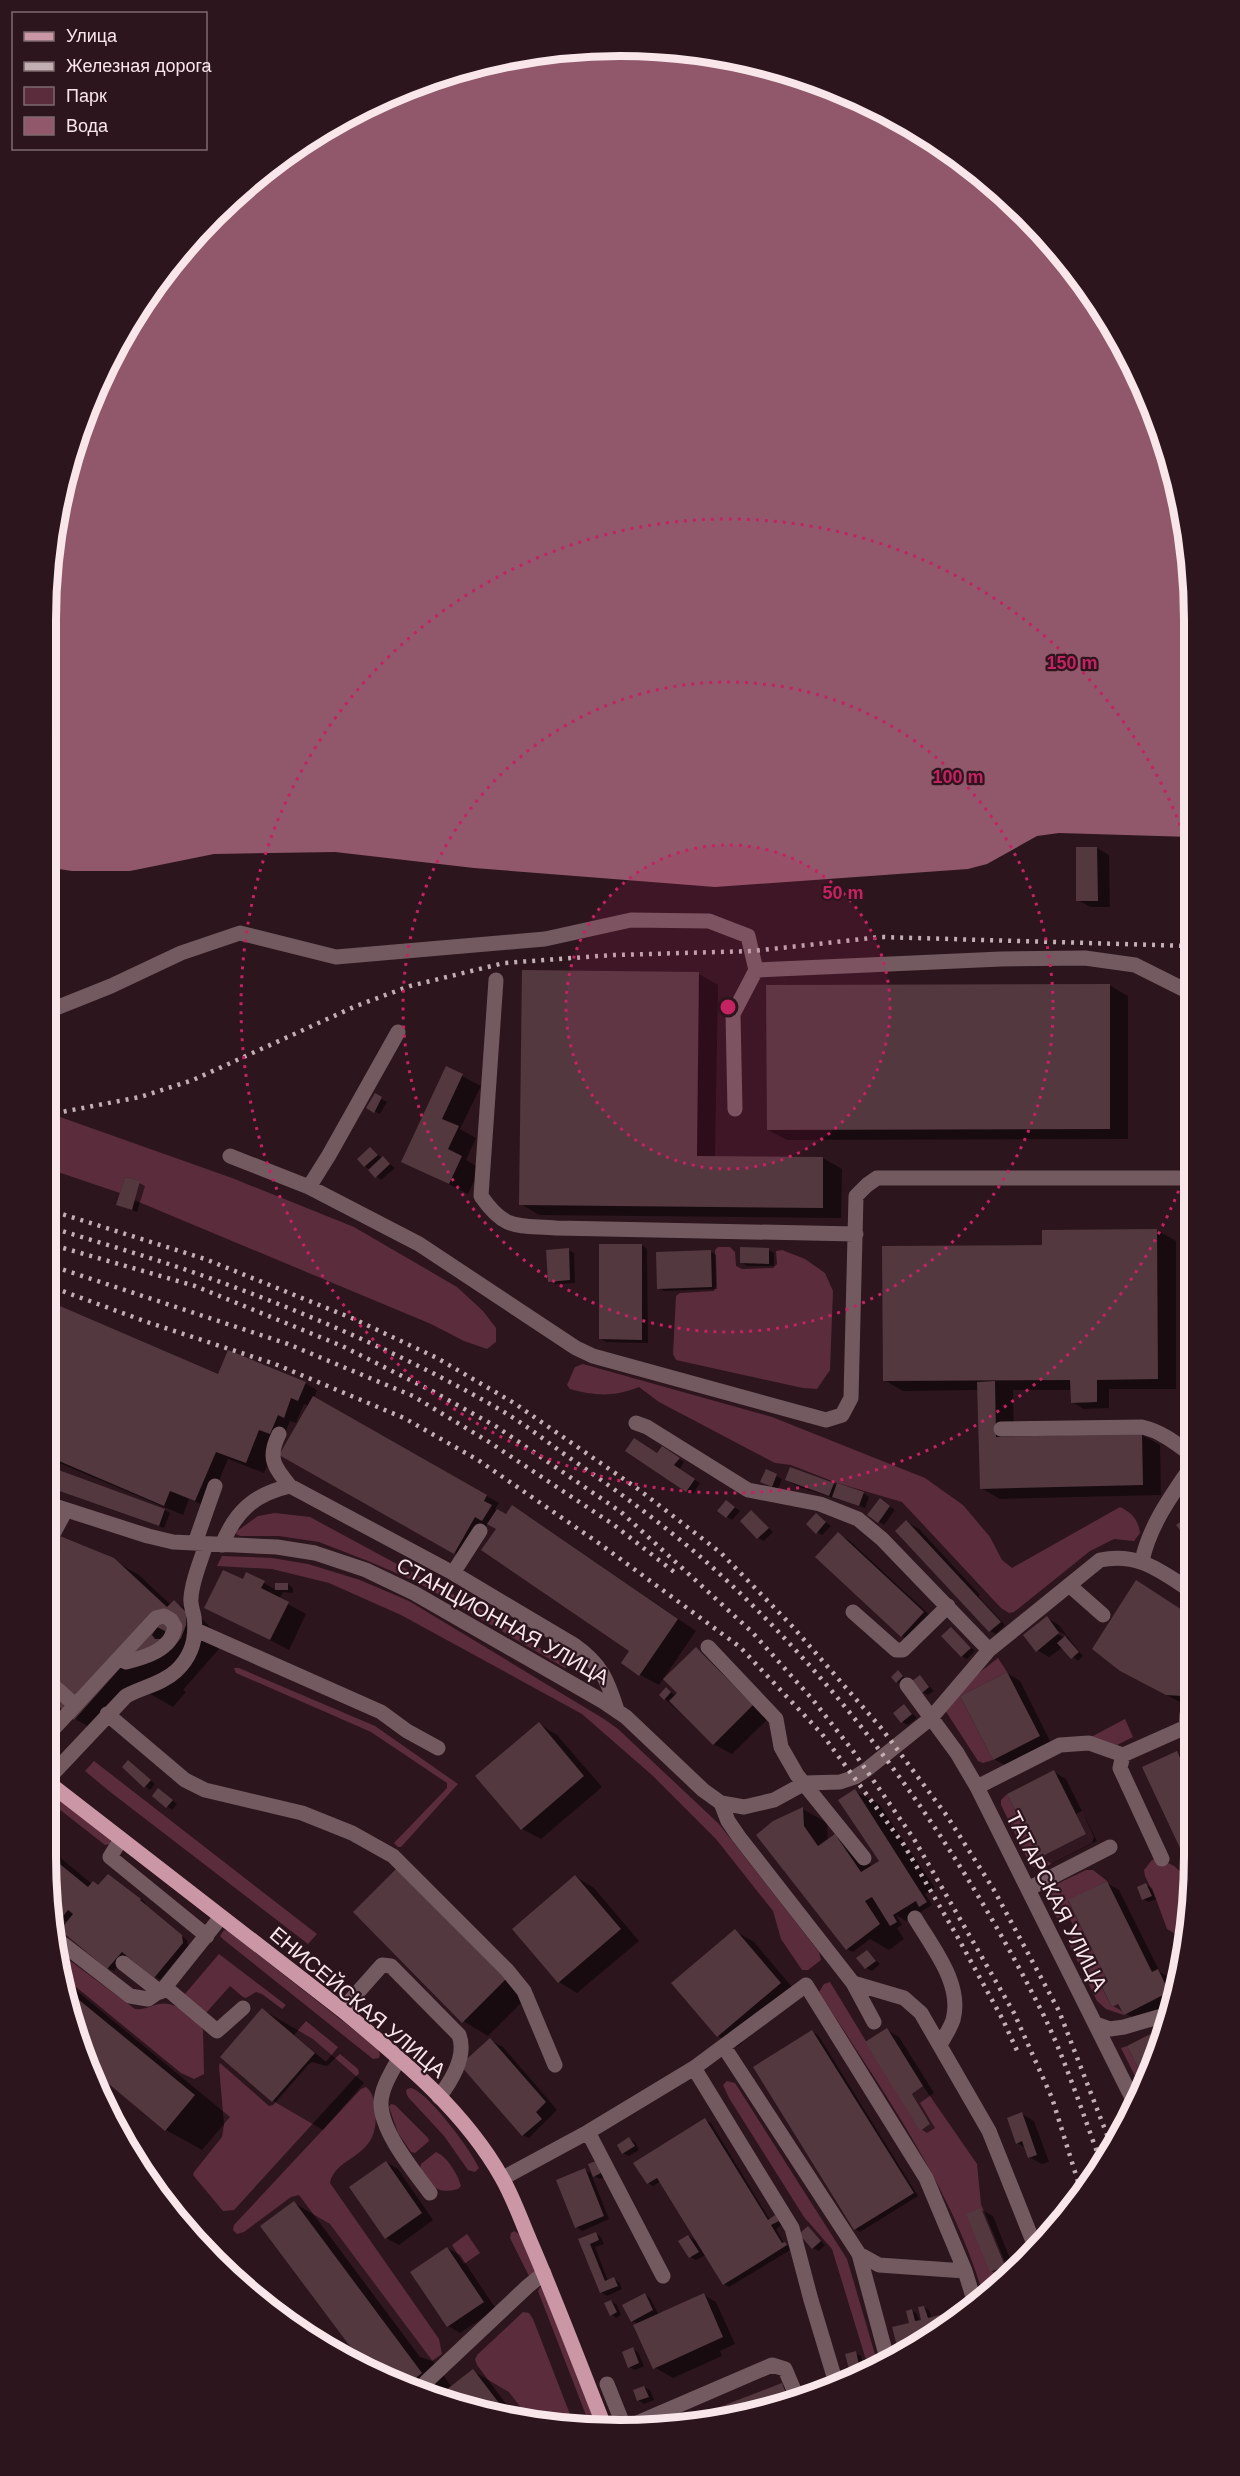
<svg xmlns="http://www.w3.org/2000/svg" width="1240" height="2476" viewBox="0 0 1240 2476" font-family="Helvetica,sans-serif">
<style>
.green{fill:#5b2c3c}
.water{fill:#90586a}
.shadow{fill:#0007}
.building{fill:#533840;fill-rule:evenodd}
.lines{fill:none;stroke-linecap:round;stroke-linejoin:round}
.minor-tunnel{stroke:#4b343c;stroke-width:15;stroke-dasharray:15 8;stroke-linecap:butt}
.minor{stroke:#735a61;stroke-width:15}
.major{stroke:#cb97a6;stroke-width:15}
.rail{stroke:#c2afb4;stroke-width:4.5;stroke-dasharray:3 6;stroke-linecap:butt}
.ring{fill:none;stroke:#c52262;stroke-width:3;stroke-dasharray:3 6}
.labels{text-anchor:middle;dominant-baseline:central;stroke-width:4.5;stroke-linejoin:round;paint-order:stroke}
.street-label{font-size:21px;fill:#f8e6eb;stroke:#2d151d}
.rim{fill:none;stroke:#f8e6eb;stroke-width:8}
.centre{fill:#c52262;stroke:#2d151d;stroke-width:3}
.ring-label{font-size:18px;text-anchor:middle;font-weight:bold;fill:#c52262;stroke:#2d151d;stroke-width:4.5;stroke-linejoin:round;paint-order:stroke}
</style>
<rect width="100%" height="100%" fill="#2d151d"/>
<path class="green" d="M46,1112L232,1178L354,1227L457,1287L483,1311L496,1328V1342L487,1349L464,1341L431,1324L134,1200L139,1181L125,1177L120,1193L46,1168Z
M718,1247H730L735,1252L736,1266L742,1269L773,1268L777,1264L776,1251L782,1250L805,1259L825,1273L833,1291L830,1370L817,1389L803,1388L676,1360L673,1354L676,1296L680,1293L714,1291L716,1286L715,1250Z
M583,1364L772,1417L925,1478L963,1505L990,1537L1002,1560L1012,1568L1120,1507C1132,1513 1138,1519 1140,1533L1134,1541L1114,1539L1090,1551L1014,1612L1009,1613L1001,1608L902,1502L837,1483L791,1465L775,1463L659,1402L639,1387C615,1397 594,1396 570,1389L567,1385L575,1367Z
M275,1513L310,1517L482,1610L569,1667L565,1668L417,1582L368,1561L319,1542L279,1536H240L236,1534L237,1531L258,1516Z
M222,1556L272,1558L308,1564L360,1580L409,1601L604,1719L618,1729L719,1824L819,1952L821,1960L808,1970H802L781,1939L773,1911L716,1839L653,1776L582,1714L401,1615L329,1583L272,1569L217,1566Z
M998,1658L1007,1672L960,1696L993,1760L983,1763L978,1761L943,1707L948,1697Z
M234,1668H239L375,1726L458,1784L401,1847H398L394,1843L447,1788V1783L371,1732L236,1673Z
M1125,1719L1133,1737L1117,1745L1091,1737Z
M94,1761L317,1934L308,1944L109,1791L85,1771Z
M45,1787L110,1838V1844L105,1845L45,1798Z
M1007,1794L1039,1858L1086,1834L1076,1814L1082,1811L1094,1837L1092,1843L1041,1869L1031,1866L1001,1805V1800Z
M1158,1858L1174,1866L1194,1884L1186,1940L1167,1929L1156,1899L1145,1876L1144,1870L1152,1860Z
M1086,1870H1093L1107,1881L1068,1901L1108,1982L1101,1986L1112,2007L1118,2004L1124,2015L1106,2009L1097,2001L1067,1940L1078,1935L1067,1913L1057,1918C1040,1884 1059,1884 1086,1870Z
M224,1930L228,1931L377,2048L380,2054L379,2058L373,2059L224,1940L220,1936Z
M61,1954L135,2009C145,2010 150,2006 159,2004C175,2000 195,2017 203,2030L204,2074L194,2079L181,2073L65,1978Z
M219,1954L286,2005L282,2009L262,1994L256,1992L246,1998L243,1997L230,1986L205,2014L184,1995Z
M830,1982L920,2130L930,2124L912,2094L923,2086L977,2164L981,2204L1010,2274L983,2294C950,2183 880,2088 819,1992L824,1984Z
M306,2021L338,2047L326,2062L294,2035Z
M1127,2046L1146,2084L1143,2092L1121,2048Z
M340,2054L358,2069L359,2073L234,2210L223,2211L193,2175L194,2172L222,2137L224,2125L219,2066L220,2063L269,2106L273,2105L309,2064L312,2062L327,2066Z
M727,2081L735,2083L847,2259L879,2368L870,2373L832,2249L804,2217L729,2098L723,2085Z
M366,2087C373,2093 374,2099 375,2108C382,2160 337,2153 330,2183L439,2339L442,2354L432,2361L420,2357L299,2195L291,2197L244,2232L237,2234L233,2230L234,2225L361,2089Z
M411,2088C428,2092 472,2151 479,2168L475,2172L468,2170L444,2136L408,2097L406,2092L407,2089Z
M391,2104L395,2105L428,2138L429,2141L415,2153L411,2152L398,2133L389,2107Z
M436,2152C447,2156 458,2175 461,2186L458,2189C436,2195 432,2186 420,2169L421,2164Z
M514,2231L521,2235L536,2270L530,2278L510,2238L511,2233Z
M467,2234L480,2253L464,2264L452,2245Z
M540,2287L543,2288L596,2423H589L538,2291Z
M523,2312L529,2313L533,2319L573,2422L518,2420L477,2365L475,2359L478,2354Z"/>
<path class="water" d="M657,46L768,65L874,104L999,187L1098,300L1151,400L1190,545L1191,837L1059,833L1037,836L987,864L968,869L715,887L474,868L335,852L214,854L130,871H72L46,867V583L65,472L104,366L164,270L241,188L332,122L435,76L545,50Z"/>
<path class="shadow" d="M1097,848L1109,855L1110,907H1090L1078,900Z
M699,974L718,985L715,1157L823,1158L842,1169L841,1218L539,1215L521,1204Z
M1109,985L1128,996V1139L787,1140L768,1130Z
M447,1068L481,1086L460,1129L476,1138L466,1160L480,1168L468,1194L403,1161Z
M375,1095L387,1102L380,1114L368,1108Z
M371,1149L395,1168L381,1180L365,1166Z
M139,1183L145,1186L137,1212L118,1205Z
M1157,1230L1176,1241V1389H1109V1408L1084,1409L1072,1402V1390H1013L1014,1438L1142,1435L1160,1445L1161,1495L1000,1499L981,1488L979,1390L903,1391L884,1380L1044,1246Z
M642,1245L647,1249L648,1343L606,1342L600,1338Z
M568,1250L574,1253L575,1283L555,1284L549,1281Z
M769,1250L774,1253V1266H747L741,1262Z
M711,1252L716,1255L717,1289L664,1291L659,1288Z
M46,1302L219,1376L305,1383L317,1390L314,1398L499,1503L495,1509L507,1516L512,1507L531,1518L696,1631L659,1685L640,1675L623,1663L631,1651L498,1528L488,1523L467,1560L281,1454L309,1406L304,1404L296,1423L290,1421L282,1440L279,1438L264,1473L228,1459L208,1507L189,1499L183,1515L45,1457Z
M627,1451L657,1455L667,1451L684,1462L679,1470L700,1483L693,1494Z
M791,1469L837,1486L863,1493L869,1497L865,1508L799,1487L787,1480Z
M767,1471L782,1479L778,1489L767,1485Z
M45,1486L163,1509L170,1513L164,1528Z
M885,1503L895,1510L884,1525L869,1515Z
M732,1505L740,1511L732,1520L719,1511Z
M752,1512L773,1532L764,1541L758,1538Z
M816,1515L831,1526L822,1535L817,1532Z
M907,1522L919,1529L980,1595L978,1596L1005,1625L996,1634L990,1631Z
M838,1534L850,1541L935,1620L914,1643L902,1636L817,1557Z
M113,1560L139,1575L171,1605L174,1602L199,1616L211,1628L210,1641L219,1649L183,1690L186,1692L173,1707L140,1688L100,1733L75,1719Z
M243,1581L264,1583L276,1590L288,1584L293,1588V1593L283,1592L279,1599L306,1614L289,1650L206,1607Z
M1161,1597L1193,1617V1709L1146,1684Z
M1047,1618L1059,1625L1067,1636L1054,1628L1052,1631L1065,1638L1067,1636L1083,1656L1078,1661L1063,1647L1049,1657L1037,1650Z
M951,1629L975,1651L967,1659L962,1656Z
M696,1649L715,1659L771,1716L732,1754L713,1744L661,1695L666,1689L676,1696L679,1693Z
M898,1672L908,1680L902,1685L897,1682Z
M1007,1673L1020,1681L1051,1743L1006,1766L994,1759Z
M920,1677L934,1691L928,1695L923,1692Z
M905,1706L917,1718L908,1725L902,1722Z
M539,1724L557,1735L602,1787L541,1839L522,1829Z
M1177,1753L1189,1760L1193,1769L1194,1867L1189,1864Z
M129,1762L155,1784L150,1790L145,1786Z
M1054,1772L1066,1779L1097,1841L1052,1864L1040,1857Z
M159,1790L177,1804L172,1810L167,1806Z
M855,1791L880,1805L935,1888L925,1894L932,1905L906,1921L896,1915L902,1925L897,1928L904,1939L889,1950L870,1939L853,1952L847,1949L759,1835L803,1809L827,1823L828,1841L835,1836L860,1850L872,1867L881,1862Z
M45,1845L92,1884L99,1886L114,1879L146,1903L144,1904L187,1940L188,1946L160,1980L127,1954L114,1971L108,1968L68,1923L55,1914Z
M396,1870L530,1994L488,2036L463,2021Z
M576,1877L594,1888L639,1941L577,1993L559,1982Z
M1107,1883L1119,1890L1160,1972L1170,1978L1177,1993L1176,2001L1137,2020L1113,2006L1110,1983Z
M1146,1885L1152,1888L1156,1899L1149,1902L1143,1899Z
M735,1931L754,1942L798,1994L737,2047L718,2036Z
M867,1952L880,1964L872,1971L866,1968Z
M66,1982L230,2117L202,2150L166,2130L89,2066L76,2041Z
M263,2010L313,2039L364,2083L323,2130L273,2101L222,2057Z
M887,2030L899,2037L934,2093L920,2103L935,2128L927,2133L921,2129Z
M812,2032L818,2035L918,2196L860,2232L855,2229Z
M490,2040L503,2047L557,2110L529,2138L523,2135Z
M1022,2114L1034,2121L1049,2162L1042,2164L1029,2157L1026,2148L1017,2143Z
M705,2120L711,2123L770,2220L775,2217L781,2220L783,2224L776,2229L784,2243L792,2249L729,2287L724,2284L706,2255L696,2260L690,2257L688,2236L698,2242L661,2181L653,2186L648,2183Z
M629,2139L635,2142L639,2150L629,2156L623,2153L619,2145Z
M386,2162L398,2169L433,2220L399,2245L386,2238Z
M590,2165L606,2176L600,2179L591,2174L609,2219L582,2231L577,2227L585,2170L594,2175Z
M294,2203L330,2224L452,2387L473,2371L509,2392L531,2421L507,2420L400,2387L370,2371L262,2227Z
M980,2209L993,2216L1015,2271L1004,2278L991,2271Z
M808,2228L825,2245L819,2251L813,2248Z
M596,2234L601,2237L604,2244L595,2247L608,2281L614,2279L619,2282L622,2289L607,2296L601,2292L580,2240Z
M447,2248L460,2255L496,2309L460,2333L448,2326Z
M645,2295L650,2298L659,2315L704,2295L716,2302L735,2344L720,2351L722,2356L673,2378L654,2367L639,2324L632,2321Z
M611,2301L617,2305L621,2315L616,2318L611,2314Z
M924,2307L929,2310L932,2319L957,2313L900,2353L894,2328L914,2323L912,2310L917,2314L920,2322L926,2320Z
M633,2349L638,2352L644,2366L635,2370L629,2367Z
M855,2353L861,2356L864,2368L856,2371L850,2368Z
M782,2385L794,2392L795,2396L709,2422L706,2414Z
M806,2385L812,2388L813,2390L806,2392L804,2386Z
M644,2387L650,2390L654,2400L644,2404L638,2400Z"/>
<path class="building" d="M1076,847H1097L1098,901H1076Z
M522,970L699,972L697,1156L823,1157V1208L519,1205Z
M1110,984V1129L767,1130L766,985Z
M446,1066L463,1074L442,1119L459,1126L448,1149L462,1156L449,1184L401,1162Z
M375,1093L382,1097L374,1113L366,1108Z
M370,1147L378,1155L364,1167L357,1159Z
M383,1156L390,1164L375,1178L368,1170Z
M125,1177L140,1181L132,1210L116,1205Z
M1157,1229L1158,1379L1097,1380V1402L1071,1403L1070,1380L883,1381L882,1246L1042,1245V1230Z
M599,1244H642V1340L599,1339Z
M740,1247L769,1248V1264L740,1263Z
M569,1248L570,1280L548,1282L546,1250Z
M711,1250L712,1287L657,1289L656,1252Z
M46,1300L218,1374L228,1350L306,1382L298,1401L291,1398L284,1418L278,1415L270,1434L259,1430L246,1463L216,1452L195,1501L170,1491L164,1506L45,1455Z
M995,1381L996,1437L1142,1433L1143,1485L980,1489L977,1382Z
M313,1396L487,1495L484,1501L492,1505L482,1521L475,1517L454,1554L279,1455Z
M634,1438L657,1453L662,1446L680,1458L674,1465L695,1479L686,1492L625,1451Z
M45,1465L165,1509L159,1526L45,1486Z
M790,1467L834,1483L829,1496L785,1480Z
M766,1469L777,1474L772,1487L760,1482Z
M837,1483L864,1492L859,1506L832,1497Z
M880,1498L890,1506L878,1523L867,1515Z
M726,1500L735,1507L726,1518L717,1511Z
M512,1505L678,1619L639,1676L621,1663L629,1651L481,1550L496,1529L487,1524L497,1509L506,1514Z
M751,1510L769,1528L757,1539L740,1521Z
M816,1513L826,1522L816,1534L806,1524Z
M1193,1513V1544L1192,1545L1176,1525Z
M906,1520L1001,1622L989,1632L895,1531Z
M45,1530L114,1558L167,1607L174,1600L186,1612V1625L181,1638L173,1648L150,1662L131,1656L74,1720L45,1694ZM157,1627L165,1631V1635L161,1639H155L152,1635Z
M838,1532L924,1612L901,1637L815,1557Z
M223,1570L243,1579L246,1572L265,1581L261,1588L289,1602L270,1640L204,1608Z
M1136,1580L1193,1617V1679L1182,1696L1166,1695L1120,1671L1092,1649Z
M275,1583H288V1590H275Z
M1047,1616L1059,1633L1036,1652L1023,1635Z
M951,1627L971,1648L961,1657L941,1636Z
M1065,1636L1079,1652L1071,1659L1057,1643Z
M696,1647L753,1705L713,1745L669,1701L677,1693L663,1679Z
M898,1670L903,1676L896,1683L891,1677Z
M1007,1672L1040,1736L993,1760L960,1696Z
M920,1675L929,1687L922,1693L912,1681Z
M666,1687L671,1692L664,1700L659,1695Z
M904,1704L912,1714L901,1723L893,1713Z
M539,1722L584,1776L521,1830L475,1776Z
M1177,1751L1193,1786L1194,1863L1188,1865L1142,1767Z
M128,1760L151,1780L144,1788L122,1767Z
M1054,1770L1086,1834L1039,1858L1007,1794Z
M158,1788L173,1800L166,1808L152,1796Z
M855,1789L927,1902L919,1907L916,1901L893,1915L897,1922L890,1926L872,1897L865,1901L880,1924L846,1950L756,1835L773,1821L803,1807L804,1826L818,1846L835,1834L861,1872L879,1861L838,1800Z
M45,1852L88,1887L93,1881L98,1885L108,1874L141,1899L140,1900L182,1935L183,1943L154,1978L122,1952L107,1969L60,1930L73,1914L68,1910L60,1920L55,1916Z
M396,1869L506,1979L462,2023L353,1912Z
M575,1875L621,1929L558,1983L512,1929Z
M1107,1881L1152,1972L1158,1969L1169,1992L1124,2015L1118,2004L1112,2007L1101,1985L1108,1982L1068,1900Z
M1146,1883L1152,1896L1142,1900L1137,1887Z
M735,1929L781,1983L717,2037L671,1983Z
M1185,1943L1183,1959L1181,1960L1176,1946Z
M867,1950L876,1961L865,1969L856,1958Z
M1180,1963V1978L1176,1980L1171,1967Z
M67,1990L195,2095L165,2131L91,2069L76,2041Z
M262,2008L315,2053L272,2102L220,2057Z
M1168,2025L1167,2026L1146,2084L1127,2046Z
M887,2028L923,2086L912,2094L930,2124L920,2131L865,2042Z
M812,2030L914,2193L854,2230L753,2067Z
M490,2038L546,2102L536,2112L542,2119L522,2136L460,2065Z
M1022,2112L1037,2155L1028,2158L1022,2141L1016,2144L1007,2118Z
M705,2118L768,2220L775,2215L779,2221L771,2225L782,2243L785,2242L787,2245L723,2285L657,2178L647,2184L633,2163Z
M629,2137L635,2146L622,2154L617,2145Z
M386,2161L422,2213L385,2239L349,2187Z
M596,2161L601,2173L593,2177L588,2164Z
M585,2168L604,2216L575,2228L556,2180Z
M294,2201L422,2373L403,2388L367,2369L260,2226Z
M981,2208L1005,2266L990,2272L966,2214Z
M808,2226L821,2241L812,2249L799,2234Z
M596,2232L599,2240L590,2244L605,2281L614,2277L618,2286L600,2293L578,2239Z
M688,2235L699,2252L689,2258L678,2241Z
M447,2247L484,2302L447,2327L410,2272Z
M645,2293L653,2310L631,2322L622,2305Z
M704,2293L723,2337L653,2369L633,2325Z
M611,2300L617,2312L610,2316L604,2303Z
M924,2306L928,2318L960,2310L899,2354L892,2327L909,2323L906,2311L912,2309L915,2321L921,2320L918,2307Z
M633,2347L639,2363L628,2368L622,2352Z
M856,2351L859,2365L849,2369L845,2354Z
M473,2369L512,2420L437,2397Z
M782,2383L788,2398L707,2422L704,2413Z
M644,2386L649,2397L637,2401L633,2390Z"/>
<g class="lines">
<path class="minor-tunnel" d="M45,1545L56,1555"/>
<path class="minor" d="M496,980L481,1196C505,1231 517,1225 556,1228L856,1234
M46,1012L111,986L181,953L240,933L336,957L545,939L631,920L709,921L748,936L756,970
M735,1109L733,1014L756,970L1001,959L1085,958L1135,965L1191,993
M230,1156L309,1187L419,1244L576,1348L593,1356L826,1420L842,1415L851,1398L856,1196L867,1185L877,1178H1192
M309,1187L329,1155L398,1032
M636,1423L647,1427L748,1490L820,1504L858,1519L882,1539L989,1650
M1001,1429L1142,1427C1161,1431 1177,1444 1193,1456
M279,1434C267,1458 274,1467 290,1486
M45,1503L148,1536L173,1542L277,1547L315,1553L366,1570L414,1593L604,1702L626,1717L703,1790L721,1803L744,1807L774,1800L805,1783L840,1782L855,1777L866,1770L931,1718L989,1650L1100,1560C1140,1552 1161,1572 1193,1592
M53,1534L66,1510
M195,1543L215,1486
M222,1545C235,1512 254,1494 290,1486L453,1573L574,1645C601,1664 607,1679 617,1710
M1142,1561C1150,1524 1172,1495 1193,1464
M453,1573L480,1531
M1069,1585L1103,1615
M853,1612L896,1650H903L948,1606
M196,1630L381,1712L407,1731L438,1748
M708,1647L776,1719L781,1747L797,1775L864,1858
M45,1678L75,1705
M907,1685L957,1753L977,1787L1137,2108
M1193,1700C1183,1715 1186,1728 1193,1743
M107,1714L185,1780L205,1790L302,1813L352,1833L393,1856L507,1970L524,1991L555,2065
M45,1738L156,1618L164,1616L171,1620L175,1627C171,1650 146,1657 126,1662
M46,1781L126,1696C142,1687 162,1684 176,1671C192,1656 197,1638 194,1617C193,1611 190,1604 191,1598C192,1580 201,1561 206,1544
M977,1787L1060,1745L1089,1743L1123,1755
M721,1803L728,1821L739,1837L853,1983L904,1998L921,2013L989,2131L1036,2249
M121,1839L110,1857L207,1936
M1162,1859L1120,1768L1123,1755L1186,1727
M1028,1889L1110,1847
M915,1918C932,1947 963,1984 953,2020C950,2029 944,2037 940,2045
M59,1941L130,1996L148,1999L165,1987L221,1917
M123,1963L160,1992
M853,1983L874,2022
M165,1987L217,2031L243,2008
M342,2010L382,1965L391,1966L459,2035C467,2056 452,2080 439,2097
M1096,2024L1110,2029L1124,2027L1172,2013
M724,2047L859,2254L879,2265L965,2271
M399,2058C392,2072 382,2086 381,2102C380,2131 414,2171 430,2193
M694,2068L792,2228L811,2300L836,2383
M588,2132L663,2276
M503,2178L588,2132L694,2068L806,1985L926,2178L965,2271L974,2300
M859,2254L888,2362
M426,2382L528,2286L544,2273
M607,2384L623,2424
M635,2424L772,2365L785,2369L796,2395"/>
<path class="major" d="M45,1780L342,2010C401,2059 464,2110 502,2178C513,2197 521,2220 530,2241C556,2301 579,2362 603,2423"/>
<path class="rail" d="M46,1115L140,1097L193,1080L356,1006L410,986L504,963L613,955L753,951L881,937L1191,946
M46,1209L205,1259L354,1319L437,1358L514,1403L638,1489L721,1553L793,1627L882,1729L947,1816L994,1890L1059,2011L1111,2145
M46,1226C97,1242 150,1257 201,1275C305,1312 408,1356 504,1412C529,1427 552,1446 577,1463C623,1495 669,1529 711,1566C850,1692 960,1848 1044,2016C1065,2059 1083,2114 1100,2160
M46,1243L195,1286L342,1346L438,1394
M46,1264L288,1344L413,1396L489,1442L614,1525L678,1575
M46,1285L147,1322L275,1364L404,1418L478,1460L600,1544L740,1647L822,1734L904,1845L957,1936L1003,2020L1019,2055
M432,1391L497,1427L621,1512L752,1632L813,1700L853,1751L914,1839L1014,2013L1052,2098L1080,2188"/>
</g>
<circle cx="728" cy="1007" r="162" fill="#c52262" fill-opacity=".12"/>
<g class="ring">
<circle cx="728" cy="1007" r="162"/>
<circle cx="728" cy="1007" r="325"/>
<path d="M1191 1157A487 487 0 1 1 1190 852"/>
</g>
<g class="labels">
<g class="street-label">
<text transform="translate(503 1621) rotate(29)">СТАНЦИОННАЯ УЛИЦА</text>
<text transform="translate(1057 1901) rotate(63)">ТАТАРСКАЯ УЛИЦА</text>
<text transform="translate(358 2002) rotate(40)">ЕНИСЕЙСКАЯ УЛИЦА</text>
</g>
</g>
<path d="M0 0H1240V2476H0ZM620 56H620A564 564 0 0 1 1184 620V1856A564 564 0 0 1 620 2420H620A564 564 0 0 1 56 1856V620A564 564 0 0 1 620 56Z" fill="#2d151d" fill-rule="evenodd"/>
<path class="rim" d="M620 56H620A564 564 0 0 1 1184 620V1856A564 564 0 0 1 620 2420H620A564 564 0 0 1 56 1856V620A564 564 0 0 1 620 56Z"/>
<circle cx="728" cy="1007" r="9" class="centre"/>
<g class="ring-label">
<text x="1072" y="669">150 m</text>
<text x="958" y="783">100 m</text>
<text x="843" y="899">50 m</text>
</g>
<rect x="12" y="12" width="195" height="138" fill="#2d151d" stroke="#7e696f" stroke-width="1.5"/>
<rect x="24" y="32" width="30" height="9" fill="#cb97a6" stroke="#7e696f" stroke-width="1.5"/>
<text x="66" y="42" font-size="18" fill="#f8e6eb">Улица</text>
<rect x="24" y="62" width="30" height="9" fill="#c2afb4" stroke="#7e696f" stroke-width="1.5"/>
<text x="66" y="72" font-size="18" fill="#f8e6eb">Железная дорога</text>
<rect x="24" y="87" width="30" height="18" fill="#5b2c3c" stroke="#7e696f" stroke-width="1.5"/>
<text x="66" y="102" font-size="18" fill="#f8e6eb">Парк</text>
<rect x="24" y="117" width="30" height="18" fill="#90586a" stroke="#7e696f" stroke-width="1.5"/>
<text x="66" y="132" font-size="18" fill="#f8e6eb">Вода</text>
</svg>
